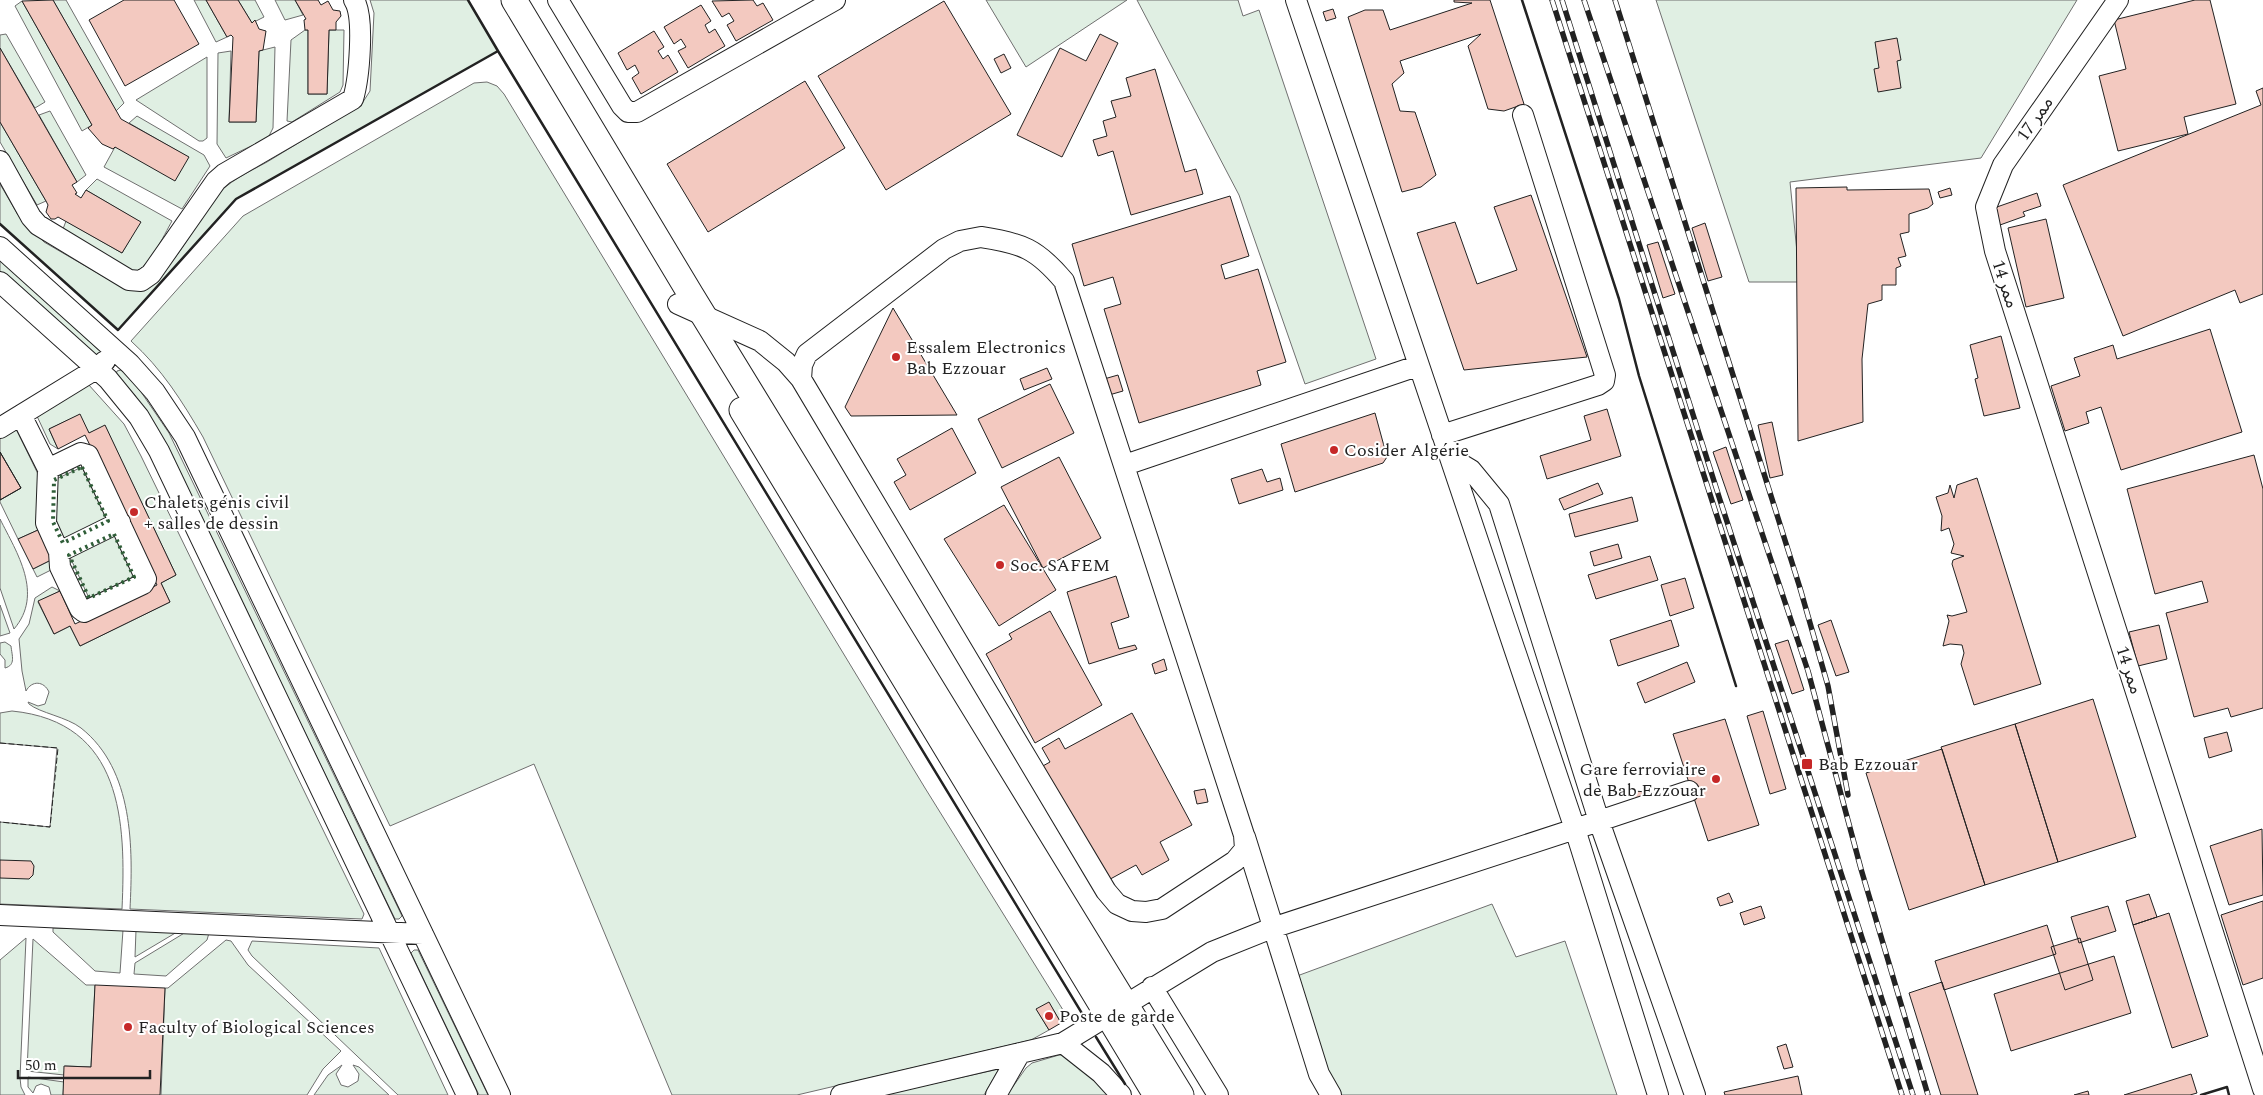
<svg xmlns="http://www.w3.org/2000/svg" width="2263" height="1095" viewBox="0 0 2263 1095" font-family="Spectral,'Noto Sans Arabic',serif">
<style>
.green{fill:#e0efe3;stroke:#6f6f6f}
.building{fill:#f3c9c0;stroke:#222}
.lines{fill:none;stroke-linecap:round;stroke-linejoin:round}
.minor-casing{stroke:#222;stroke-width:22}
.major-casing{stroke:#222;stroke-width:27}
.minor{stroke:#fff;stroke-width:20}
.major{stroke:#fff;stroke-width:25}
.rail-casing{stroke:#222;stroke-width:5.5}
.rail{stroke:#fff;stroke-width:4;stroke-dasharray:11;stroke-linecap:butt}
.hedge{stroke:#2f5e38;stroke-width:4;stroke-dasharray:2.5 4;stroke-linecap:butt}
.fence{stroke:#222;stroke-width:1;stroke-dasharray:6 2.5;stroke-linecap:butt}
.wall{stroke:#222;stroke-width:2.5}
.poi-dot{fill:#c62828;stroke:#fff;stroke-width:2}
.labels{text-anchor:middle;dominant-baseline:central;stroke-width:4;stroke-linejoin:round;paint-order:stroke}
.street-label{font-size:18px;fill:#222;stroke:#fff}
.poi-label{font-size:18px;fill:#222;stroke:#fff;text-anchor:start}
</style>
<rect width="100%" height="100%" fill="#fff"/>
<path class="green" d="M53,0H66L124,103L116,111Z
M194,0H206L227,37L216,42Z
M238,0H255L264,17L252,23Z
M275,0H295L303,15L285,20Z
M370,0H468L498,51L236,199L118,330L0,224V184L18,215L44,242L125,289C161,297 195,224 214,199C226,182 249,172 267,162C298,143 330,124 361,105L370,91L374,13Z
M986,0H1127L1026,67Z
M1137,0H1238L1243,16L1259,10L1376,359L1305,384L1239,195Z
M1656,0H2077L1981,158L1790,182L1800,282H1749Z
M22,1L92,125L82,131L15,6Z
M305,30H308V94H327L329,30H344L343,85L340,92L292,122L287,121L291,40Z
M6,34L45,102L35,108L0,48V35Z
M275,47L273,128L268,138L226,158L217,144L218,53L231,51L229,122H256L259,51Z
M207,57V138L203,141H199L136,100Z
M487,82L497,86L504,94L925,788L1068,1018L1061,1023L1049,1003L1037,1010L1049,1030L1031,1040L797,1095H672L534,764L390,826L203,437C182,401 162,369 131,341L243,216L474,83Z
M50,111L86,175L77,182L39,115Z
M137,116L204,155L210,166L182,209L104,167L115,147L188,157L129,123Z
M0,122L46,201L37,205L0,142Z
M97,179L172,221C164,235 149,268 134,272L63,229L66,221L122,253L140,222L86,190Z
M0,260L100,351L101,353L96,357L0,271Z
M121,370L139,389L169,433L402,916L399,919H395L162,437L134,394L116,375L117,371Z
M88,384L124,424L141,456L364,914L362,919L130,909C133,848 134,770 81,728C67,717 40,713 29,704L28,702L38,706L45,704L49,692C44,681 32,680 26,691L22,671L19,639L29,624L35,598L52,587L60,591L38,602L54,634L70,626L80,646L170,602L161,583L176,575L105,426L89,433L79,415L49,429L58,449L50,444L36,414Z
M15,427L39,476L38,530L18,539L0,502V436Z
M82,467L108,521L63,543L53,522L54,480Z
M0,519C17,553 44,594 14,629L0,588Z
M114,534L134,577L89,598L69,555Z
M53,559L51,570L37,577L33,569Z
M0,605L10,633L0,636Z
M5,642L11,646C12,656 16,665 5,668V660L0,654V643Z
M12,711C123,722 126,822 122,909L0,904V822L50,827L57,748L0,743V713Z
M1492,904L1516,957L1565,941L1617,1095H1340L1327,1074L1297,976Z
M53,928L123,930L120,973L95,971L53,932Z
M136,930L177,932L135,957Z
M186,932L209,933L207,940L166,976L134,974L135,963Z
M26,938L20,1078L21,1087L25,1095H0V960Z
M33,939L86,985H95L91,1067L65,1066L64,1075L27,1071Z
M226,940L231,941L248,965L341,1051L323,1069L307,1095H161L165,988H168Z
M252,941L379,948L448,1095H398L252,956L248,950Z
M414,950H418L488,1095H479L411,953Z
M1059,1055H1067L1112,1095H1007L1026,1068L1032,1063Z
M342,1065L336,1074L341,1085L348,1087L358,1081L359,1074L353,1065L359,1067L389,1095H314L328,1075Z
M999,1069L984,1095H882Z
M28,1077L64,1082L63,1095H51L49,1087L41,1084L36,1086L33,1093L28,1087Z"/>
<path class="building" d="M53,0L121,119L189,157L175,181L115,147L113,149L102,144L88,128L92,125L22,1Z
M124,0H174L199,44L125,86L89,20Z
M206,0H238L252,23L255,20L259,29L266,31L263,50L259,51L256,122H229L233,37L231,35L227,37Z
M295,0H318L321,5L328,1L333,10L340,11L341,16L336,22V30H329L327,94H308V30H305L304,20L306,19Z
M753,0L757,6L763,3L773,20L736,41L727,25L734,21L729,13L722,17L712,1Z
M1454,0H1490L1524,104L1504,111L1488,109L1468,46L1481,34L1400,61L1404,73L1392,84L1400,111L1415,112L1436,175L1421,187L1402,192L1348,17L1365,10H1383L1390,30L1472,3L1454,2Z
M2195,0H2210L2236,104L2184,117L2188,134L2118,151L2099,76L2126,69L2114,20Z
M944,1L1011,114L886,190L818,76Z
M701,5L711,21L705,25L709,33L715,29L725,46L688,68L678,51L686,47L681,39L674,44L664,27Z
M1333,9L1336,18L1326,21L1323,12Z
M654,31L664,47L658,51L663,59L668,55L678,72L641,94L632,78L639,73L635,65L627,70L618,53Z
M1100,34L1118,43L1062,157L1017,135L1060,48L1086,61Z
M1897,38L1901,60L1897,61L1901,88L1878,92L1874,69L1879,68L1875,42Z
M0,48L77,182L72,185L77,193L75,194L81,198L86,190L141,222L122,253L58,217L55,219H51L46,212L48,205L46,201L0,122Z
M1004,54L1011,68L1001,73L994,59Z
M1155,69L1185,172L1196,169L1203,194L1131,215L1113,151L1098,156L1093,140L1107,136L1103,121L1116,117L1111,101L1131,96L1126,78Z
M805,81L845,148L708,232L667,164Z
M2263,88V294L2240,303L2235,290L2123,336L2063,185L2261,105L2256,91Z
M1847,187V190L1929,189L1933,204L1928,208L1909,214V232L1900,234L1906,256L1898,258L1901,266L1896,268V285H1882V300L1868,304L1862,359L1863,422L1798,441L1796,188Z
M1950,188L1952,195L1940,198L1938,192Z
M2037,193L2041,206L2023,212L2025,216L2000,225L1994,208Z
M1531,195L1587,357L1464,370L1417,233L1455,222L1477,284L1517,270L1494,207Z
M1230,196L1249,256L1221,265L1225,279L1258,269L1286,362L1257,371L1261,385L1139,423L1104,309L1121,304L1113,277L1084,286L1072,244Z
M2046,219L2064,298L2026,307L2008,228Z
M1705,223L1722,277L1708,281L1692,228Z
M1658,242L1675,294L1663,298L1647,245Z
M893,308L957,415L851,416L845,407Z
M2210,329L2242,432L2121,470L2101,407L2086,412L2089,423L2065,431L2051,386L2080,376L2074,358L2113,345L2117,359Z
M2001,336L2020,408L1984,416L1975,379L1978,378L1970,345Z
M1047,368L1052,379L1024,390L1020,379Z
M1118,375L1123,391L1109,395L1104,379Z
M1050,384L1074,433L1002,468L978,419Z
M1607,409L1621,456L1547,479L1540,456L1591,440L1584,416Z
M1375,413L1387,457L1383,463L1295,492L1281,444Z
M80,414L89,433L105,425L176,575L161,583L170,602L80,646L70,626L54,634L38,601L60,591L75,624L157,585L85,435L58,449L49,429Z
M1772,422L1783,475L1770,478L1758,425Z
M952,428L976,473L910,510L894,482L906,475L897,459Z
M1726,447L1743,500L1731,504L1713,452Z
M0,452L21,488L0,500Z
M0,452L21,488L0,500Z
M2254,455L2263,489V708L2231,717L2228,708L2194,717L2166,613L2208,602L2202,581L2155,594L2127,489Z
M1059,457L1101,538L1043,568L1001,487Z
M1262,469L1267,482L1280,478L1283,490L1239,504L1231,479Z
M1977,478L2041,684L1974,705L1961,664L1964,653L1962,645L1950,644L1943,646L1949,621L1947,615L1952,616L1967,612L1952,564L1953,560L1964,556L1951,553L1954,544L1949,528L1941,531L1942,516L1936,497L1948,493L1950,485L1954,498L1957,485Z
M1598,483L1603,494L1564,510L1559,499Z
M1632,497L1638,521L1575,537L1569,514Z
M1004,505L1056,590L999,626L944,539Z
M38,530L53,559L33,569L18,539Z
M1618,544L1622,558L1594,566L1590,552Z
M1650,556L1658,580L1596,599L1588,575Z
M1116,576L1129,617L1111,623L1119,649L1135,645L1137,649L1089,664L1067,592Z
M1685,578L1694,608L1670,616L1661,585Z
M1050,611L1102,705L1035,743L986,654L1012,639L1009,634Z
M1671,620L1679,646L1618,666L1610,640Z
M1831,620L1849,672L1836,676L1818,625Z
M2159,625L2167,659L2138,666L2129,632Z
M1788,640L1804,690L1792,694L1775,644Z
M1164,659L1167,670L1155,674L1152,664Z
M1687,662L1695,682L1645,703L1637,683Z
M2093,699L2136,837L2058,862L2015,724Z
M1763,711L1786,789L1770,794L1747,716Z
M1132,713L1192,825L1160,842L1169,860L1142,875L1136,865L1103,883L1041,767L1050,762L1042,748L1059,738L1065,749Z
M1725,719L1759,825L1708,841L1673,734Z
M2015,724L2058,862L1985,885L1941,747Z
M2227,732L2232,751L2209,758L2204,738Z
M1942,749L1985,885L1909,910L1866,773Z
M1205,789L1208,802L1197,804L1194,791Z
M1634,791L1660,793L1634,799Z
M2262,829L2263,895L2229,905L2210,846Z
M0,860L31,861L34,866L33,875L29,879L0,878Z
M1729,893L1733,902L1720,906L1717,898Z
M2149,894L2157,917L2133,925L2126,901Z
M2263,901V978L2243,985L2221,915Z
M1761,906L1765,918L1744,925L1740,913Z
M2108,906L2116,931L2079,943L2071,917Z
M2169,913L2208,1036L2172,1048L2133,925Z
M2047,925L2056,954L1944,990L1935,961Z
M2080,938L2093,980L2065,990L2051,947Z
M2114,956L2131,1013L2011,1051L1994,994Z
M1942,982L1978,1095H1941L1909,993Z
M95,985L165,988L160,1095H63L64,1066L91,1067Z
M1049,1002L1061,1023L1049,1030L1036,1009Z
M1786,1044L1793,1067L1784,1069L1777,1047Z
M2191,1074L2197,1093L2190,1095H2124Z
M1798,1076L1802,1095H1725L1724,1092Z
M2088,1091L2089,1095H2074Z"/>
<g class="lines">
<g class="minor-casing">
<path id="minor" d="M558,0L622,106L628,112H637L835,0
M1296,0C1388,277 1482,553 1575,829L1689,791
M2118,0L2003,165L1986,207L1995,251L2263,1089
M0,161L31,217L38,225L129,280L141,281L151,274L216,181L224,174L353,99C359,79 365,17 354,0
M981,237C1022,243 1037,249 1064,281L1244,835L1245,849L1235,861L1162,909L1146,912L1132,911L1117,904L1106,891L801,379L802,365L807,354L944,249L960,241Z
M0,247L130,364L155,392L185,437L500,1095
M0,282L108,379L139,417L159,451L467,1095
M678,304L760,341L786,362L801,379
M21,415L48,469
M0,428L96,369L105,361
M1442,435L1598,385L1604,381L1605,375L1523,115
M81,453L88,455L146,579L143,584L84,612L80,609L60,567L59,552L46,523L48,469Z
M1451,458L1471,470L1499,504L1599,821L1695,1095
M1125,465L1417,366
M59,552L120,522
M1245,837L1319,1074L1331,1095
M0,915L423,934
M1152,987L1218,1095
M1063,1043L1101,1073L1121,1095
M841,1095L1063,1043L1212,952L1272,928L1575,829L1658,1095
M996,1095L1020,1053"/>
</g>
<g class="major-casing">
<path id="major" d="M514,0L691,295L1181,1095
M742,410L1156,1095"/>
</g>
<use href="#minor" class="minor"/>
<use href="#major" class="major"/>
<g class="rail-casing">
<path id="rail" d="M1552,0L1902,1095
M1562,0L1720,500L1913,1095
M1584,0L1808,671L1861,869L1928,1095
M1615,0L1800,588L1828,686L1848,795"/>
</g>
<use href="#rail" class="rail"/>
<path class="hedge" d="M82,467L108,521L63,543L53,522L54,480Z
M114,534L134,577L89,598L69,555Z"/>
<path class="fence" d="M0,743L58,748L50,827L0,822"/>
<path class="wall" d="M468,0L498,51
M1522,0L1619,299L1639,376L1736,686
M0,224L118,330L236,199L498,51L1086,1020
M1096,1037L1125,1084
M2201,1095L2227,1087L2229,1095"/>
</g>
<g class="poi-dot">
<circle cx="896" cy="357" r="5"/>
<circle cx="1334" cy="450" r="5"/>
<circle cx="134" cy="512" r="5"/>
<circle cx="1000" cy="565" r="5"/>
<rect x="1801" y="758" width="12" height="12" rx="2.5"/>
<circle cx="1716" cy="779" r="5"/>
<circle cx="1049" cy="1016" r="5"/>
<circle cx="128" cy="1027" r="5"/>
</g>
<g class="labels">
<g class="street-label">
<text transform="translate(2035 119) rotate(-55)">ممر 17</text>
<text transform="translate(2005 284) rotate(72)">ممر 14</text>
<text transform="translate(2129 670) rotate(72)">ممر 14</text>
</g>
<g class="poi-label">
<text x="906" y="347">Essalem Electronics<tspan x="906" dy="21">Bab Ezzouar</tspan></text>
<text x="1344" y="450">Cosider Algérie</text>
<text x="144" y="502">Chalets génis civil<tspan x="144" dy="21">+ salles de dessin</tspan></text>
<text x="1010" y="565">Soc. SAFEM</text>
<text x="1818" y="764">Bab Ezzouar</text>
<text x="1706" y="769" text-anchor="end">Gare ferroviaire<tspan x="1706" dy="21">de Bab Ezzouar</tspan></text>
<text x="1059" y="1016">Poste de garde</text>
<text x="138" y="1027">Faculty of Biological Sciences</text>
</g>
</g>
<path d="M18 1070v8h132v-8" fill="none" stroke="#222222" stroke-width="2.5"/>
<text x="25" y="1070" font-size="15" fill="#222222" stroke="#ffffff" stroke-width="4" paint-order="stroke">50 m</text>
</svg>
